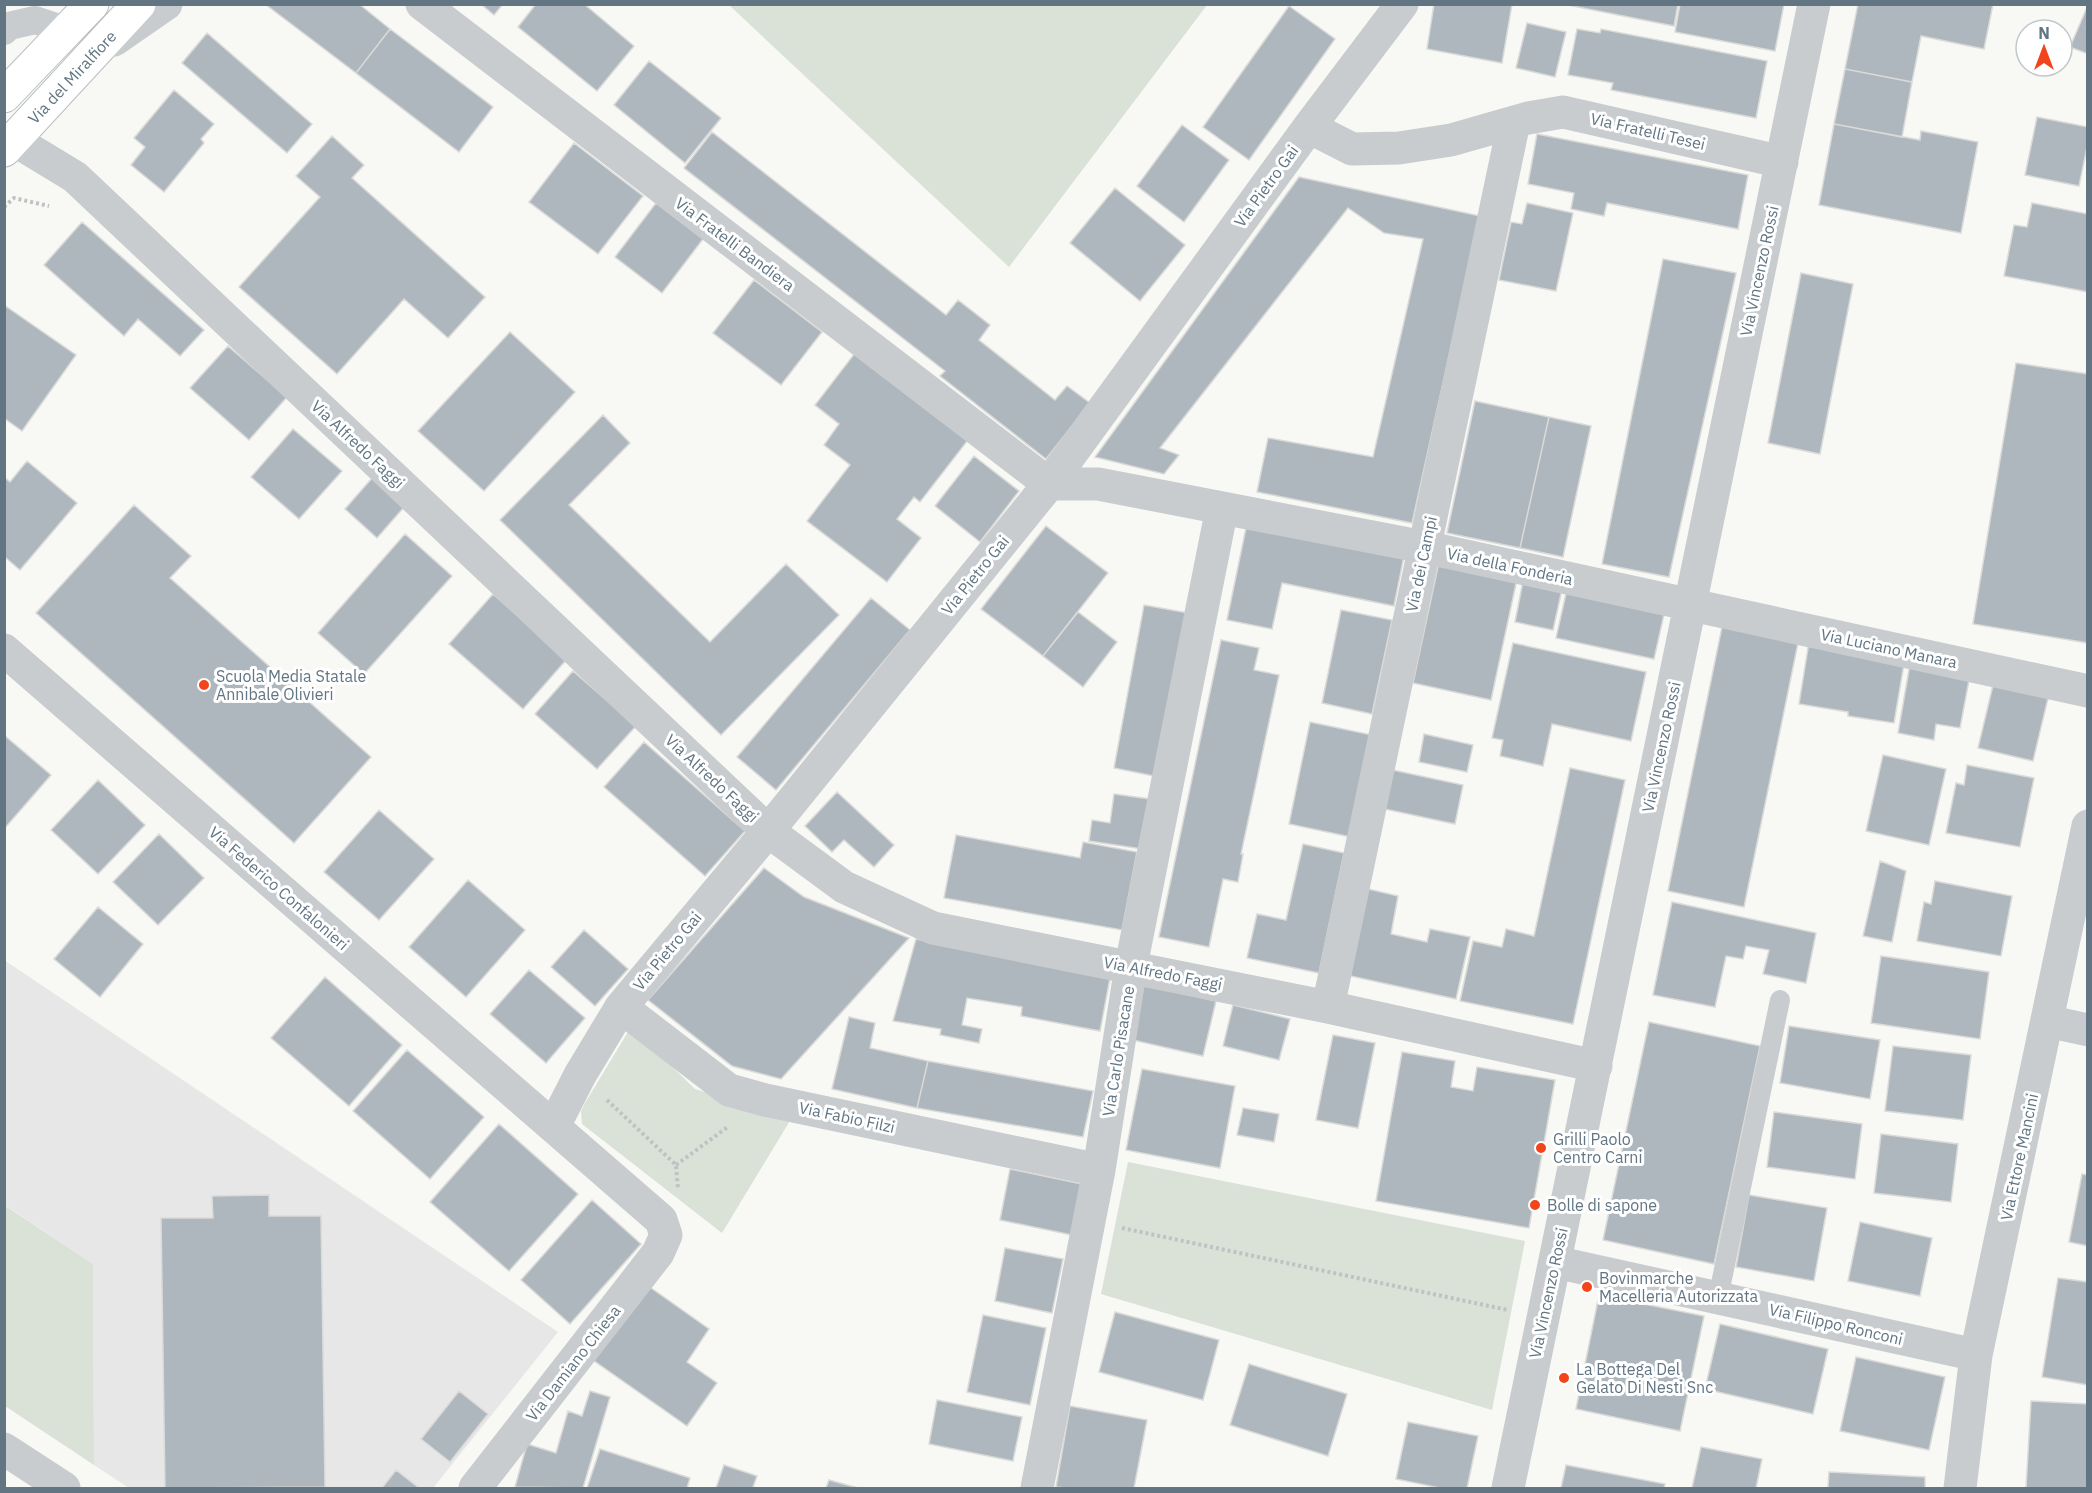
<svg xmlns="http://www.w3.org/2000/svg" width="2092" height="1493" viewBox="0 0 2092 1493" font-family="'IBM Plex Sans',sans-serif">
<style>
.built{fill:#e6e7e6}
.green{fill:#dae1d6}
.building{fill:#aeb7bd;stroke:#dadad8;stroke-width:1.5}
.lines{fill:none;stroke-linecap:round;stroke-linejoin:round}
.secondary-casing{stroke:#b8bec2;stroke-width:35}
.path{stroke:#bfc2c4;stroke-width:4;stroke-dasharray:3 3;stroke-linecap:butt}
.service{stroke:#c8cccf;stroke-width:20}
.pedestrian{stroke:#c8cccf;stroke-width:28}
.minor{stroke:#c8cccf;stroke-width:33}
.secondary{stroke:#fff;stroke-width:33}
.poi-dot{fill:#f2451b;stroke:#fff;stroke-width:2}
.labels{text-anchor:middle;dominant-baseline:central;stroke-width:6;stroke-linejoin:round;paint-order:stroke}
.street-label{font-size:16px;fill:#617583;stroke:#fff}
.poi-label{font-size:16px;fill:#617583;stroke:#fff;text-anchor:start}
</style>
<rect width="100%" height="100%" fill="#f8f8f5"/>
<path class="built" d="M4,960L558,1332L433,1488H129L94,1465L93,1264L5,1205Z"/>
<path class="green" d="M729,5H1207L1009,267Z
M631,1027L695,1089L791,1119L722,1233L582,1124L581,1111L585,1103Z
M1128,1162L1525,1241L1492,1410L1101,1294Z
M4,1205L93,1264L94,1465L5,1406Z"/>
<path class="building" d="M265,4H359L390,29L356,73Z
M481,4H503L494,15Z
M536,4H584L634,46L597,91L518,27Z
M1434,4H1512L1502,63L1427,49Z
M1563,4H1678L1674,26Z
M1680,4H1784L1775,51L1675,32Z
M1858,4H1993L1984,49L1921,36L1912,82L1845,69Z
M2088,5V54L2070,47Z
M1289,6L1335,39L1249,160L1203,127Z
M1527,23L1566,32L1555,77L1516,68Z
M390,29L493,107L459,152L356,73Z
M1577,29L1600,33L1601,29L1767,61L1756,118L1611,90L1613,83L1568,75Z
M207,33L312,124L287,153L182,63Z
M649,61L721,118L685,163L614,105Z
M1845,69L1912,82L1902,137L1834,124Z
M174,90L214,124L201,139L204,143L164,192L131,165L145,147L134,138Z
M2037,117L2088,127V142L2079,186L2025,175Z
M1834,124L1920,140L1921,131L1978,142L1961,233L1819,205Z
M1182,125L1229,160L1184,222L1137,186Z
M712,132L946,315L958,300L990,325L979,340L1055,400L1067,386L1090,403L1046,459L940,376L945,371L684,168Z
M1537,134L1748,175L1738,229L1607,203L1604,216L1571,209L1574,193L1528,184Z
M332,136L364,165L352,178L485,297L448,338L404,299L337,374L239,287L320,197L296,176Z
M574,143L643,196L598,254L529,202Z
M1299,177L1480,216L1412,523L1257,492L1268,438L1373,457L1423,239L1384,233L1348,208L1160,448L1179,455L1164,474L1095,457Z
M1115,188L1185,245L1140,301L1070,243Z
M656,203L703,239L662,293L615,257Z
M1527,203L1573,213L1556,291L1499,280L1511,222L1522,224Z
M2032,203L2088,214V292L2004,276L2014,225L2027,227Z
M82,222L204,330L180,356L138,319L124,336L44,265Z
M1663,259L1736,273L1669,577L1602,564Z
M1801,273L1853,284L1820,454L1768,443Z
M754,280L822,332L781,385L713,333Z
M4,305L76,355L22,431L4,418Z
M510,332L575,392L484,491L418,431Z
M228,346L287,397L249,440L190,388Z
M855,353L968,440L920,502L914,497L897,519L921,538L887,582L807,521L850,465L824,445L839,424L815,405Z
M2016,363L2088,374V643L1973,624Z
M1475,401L1549,417L1520,548L1447,533Z
M603,415L630,443L569,505L710,642L786,564L839,615L721,735L500,520Z
M1549,417L1591,426L1563,557L1520,548Z
M293,429L342,471L299,519L251,477Z
M974,456L1019,491L980,542L935,506Z
M27,461L77,503L20,570L6,558L4,560V477L10,482Z
M373,477L405,506L377,538L345,509Z
M134,505L191,556L170,578L371,757L294,843L36,613Z
M1247,523L1404,556L1394,606L1282,583L1272,629L1227,620Z
M1046,526L1108,573L1043,656L981,609Z
M405,534L452,576L364,674L318,633Z
M1439,562L1517,579L1491,700L1413,683Z
M1524,576L1563,585L1553,630L1515,622Z
M1567,589L1665,610L1654,659L1556,638Z
M493,594L567,659L523,709L449,644Z
M871,598L910,630L776,790L737,757Z
M1144,605L1194,614L1164,778L1114,768Z
M1341,610L1392,620L1372,714L1322,703Z
M1078,612L1117,642L1083,687L1043,656Z
M1723,622L1799,638L1744,907L1668,891Z
M1221,640L1259,648L1254,670L1279,675L1241,854H1243L1238,882L1223,879L1209,947L1159,937Z
M1809,642L1905,658L1894,723L1848,716V712L1799,704Z
M1513,643L1646,672L1631,741L1552,724L1543,766L1500,756L1503,740L1492,738Z
M1910,664L1970,675L1960,728L1936,724L1934,740L1898,733Z
M573,671L636,726L597,769L535,714Z
M1994,681L2049,694L2033,761L1978,748Z
M1310,722L1372,735L1351,837L1289,824Z
M1424,734L1473,745L1467,772L1419,762Z
M4,735L51,775L4,829Z
M644,742L745,831L705,876L604,787Z
M1883,755L1946,769L1929,845L1866,831Z
M1967,765L2034,778L2020,847L1946,833L1956,783L1964,785Z
M1570,768L1625,780L1573,1024L1460,1001L1473,941L1502,947L1506,929L1534,936Z
M1388,769L1463,785L1455,824L1380,808Z
M98,780L145,825L98,874L51,830Z
M837,792L894,845L874,867L844,840L832,852L805,826Z
M1114,794L1150,799L1142,849L1089,841L1092,820L1110,823Z
M379,810L434,859L379,920L324,872Z
M159,834L204,878L158,925L113,882Z
M956,835L1080,858L1083,842L1137,852L1122,930L944,898Z
M1303,844L1344,853L1319,973L1247,958L1257,914L1286,920Z
M1880,861L1906,871L1892,942L1863,936Z
M764,868L804,897L909,938L781,1079L732,1066L648,1000Z
M468,880L525,930L466,997L409,947Z
M1935,881L2012,896L2001,956L1917,941L1924,902L1931,904Z
M1364,888L1398,896L1391,934L1427,942L1430,929L1470,937L1456,999L1346,975Z
M1672,902L1816,933L1806,983L1763,974L1769,950L1746,946L1743,959L1726,956L1715,1007L1653,995Z
M98,907L143,944L100,997L54,959Z
M584,930L628,969L595,1006L551,967Z
M916,939L1110,978L1100,1031L1021,1016L1022,1007L967,998L962,1025L982,1029L979,1043L940,1035L941,1029L893,1021Z
M1881,956L1989,972L1980,1039L1871,1023Z
M529,970L585,1018L546,1063L490,1014Z
M325,977L402,1045L349,1106L271,1038Z
M1137,983L1216,1001L1203,1056L1124,1038Z
M1233,1005L1290,1019L1279,1060L1223,1046Z
M849,1017L875,1023L870,1048L928,1061L917,1108L832,1089Z
M1649,1022L1760,1046L1714,1264L1603,1240Z
M1789,1026L1880,1040L1870,1099L1780,1083Z
M1333,1035L1375,1043L1358,1128L1316,1120Z
M1893,1046L1971,1055L1963,1120L1885,1111Z
M407,1050L484,1117L430,1179L353,1111Z
M1402,1052L1455,1061L1451,1087L1473,1091L1477,1067L1555,1080L1529,1228L1376,1201Z
M928,1061L1093,1091L1083,1137L917,1108Z
M1142,1069L1235,1086L1220,1168L1126,1150Z
M1243,1108L1279,1114L1274,1142L1237,1135Z
M1774,1112L1862,1124L1855,1179L1767,1167Z
M499,1124L578,1194L509,1271L430,1202Z
M1881,1134L1958,1144L1951,1202L1874,1193Z
M1010,1169L1082,1184L1072,1235L1000,1220Z
M2082,1174L2088,1175V1246L2069,1242Z
M269,1195V1216H321L325,1487L165,1488L161,1218H213L212,1196Z
M1749,1195L1827,1208L1814,1281L1736,1267Z
M592,1200L641,1244L570,1324L521,1280Z
M1860,1222L1932,1238L1920,1296L1848,1281Z
M1005,1248L1063,1259L1052,1313L995,1301Z
M2058,1278L2088,1282V1385L2042,1377Z
M644,1283L709,1329L687,1362L717,1383L687,1426L590,1358Z
M1599,1295L1704,1316L1680,1431L1576,1409Z
M1115,1312L1219,1340L1203,1400L1099,1372Z
M983,1315L1046,1328L1030,1405L967,1392Z
M1720,1324L1828,1349L1813,1414L1705,1389Z
M1856,1357L1945,1377L1929,1450L1840,1431Z
M1249,1364L1347,1394L1328,1456L1230,1425Z
M459,1391L488,1414L450,1462L421,1439Z
M590,1391L610,1397L583,1488L515,1487L527,1444L556,1453L568,1411L582,1416Z
M937,1400L1022,1417L1013,1461L929,1444Z
M2031,1401L2088,1404V1488H2026Z
M1070,1406L1147,1420L1134,1488H1066L1056,1487Z
M1408,1422L1478,1436L1467,1488H1440L1396,1479Z
M1701,1447L1762,1459L1756,1488H1692Z
M600,1449L690,1478L687,1488H587Z
M724,1465L757,1476L753,1487L757,1488H716Z
M1566,1465L1665,1484L1664,1488H1561Z
M396,1470L419,1488H382Z
M1829,1472L1925,1477V1488H1828Z
M829,1480L858,1488H826Z"/>
<g class="lines">
<g class="secondary-casing">
<path id="secondary" d="M4,96L92,4
M4,150L139,4"/>
</g>
<path class="path" d="M4,207L14,198L49,206
M607,1100L676,1165L678,1189
M676,1165L729,1126
M1122,1228L1508,1310"/>
<path class="service" d="M1718,1298L1780,1000"/>
<path class="pedestrian" d="M4,31L9,26L35,20L68,31"/>
<path class="minor" d="M422,4L1049,484
M114,40L166,4
M1309,127L1352,149L1399,148L1451,140L1528,118L1563,112L1782,162
M14,140L75,177L768,831L844,887L933,928L1328,1007L1596,1066
M1049,484H1098L1424,547L2088,691
M4,650L661,1220L666,1235L658,1253L475,1488
M621,1007L729,1090L765,1100L1099,1170
M1328,1007L1514,122
M2047,1021L2088,1030
M554,1126L580,1075L621,1007L768,831L1049,484L1309,127L1402,4
M1555,1262L1976,1355
M4,1449L64,1488
M1037,1488L1099,1170L1131,966L1222,508
M1508,1488L1814,4
M1960,1488L1976,1355L2088,826"/>
<use href="#secondary" class="secondary"/>
</g>
<g class="poi-dot">
<circle cx="204" cy="685" r="6"/>
<circle cx="1541" cy="1148" r="6"/>
<circle cx="1535" cy="1205" r="6"/>
<circle cx="1587" cy="1287" r="6"/>
<circle cx="1564" cy="1378" r="6"/>
</g>
<g class="labels">
<g class="street-label">
<text transform="translate(72 77) rotate(-47)">Via del Miralfiore</text>
<text transform="translate(1648 131) rotate(13)">Via Fratelli Tesei</text>
<text transform="translate(1266 186) rotate(-54)">Via Pietro Gai</text>
<text transform="translate(735 244) rotate(37)">Via Fratelli Bandiera</text>
<text transform="translate(1759 271) rotate(-78)">Via Vincenzo Rossi</text>
<text transform="translate(358 444) rotate(43)">Via Alfredo Faggi</text>
<text transform="translate(1421 564) rotate(-78)">Via dei Campi</text>
<text transform="translate(1510 566) rotate(12)">Via della Fonderia</text>
<text transform="translate(975 575) rotate(-51)">Via Pietro Gai</text>
<text transform="translate(1889 648) rotate(12)">Via Luciano Manara</text>
<text transform="translate(1661 747) rotate(-78)">Via Vincenzo Rossi</text>
<text transform="translate(712 778) rotate(43)">Via Alfredo Faggi</text>
<text transform="translate(279 888) rotate(41)">Via Federico Confalonieri</text>
<text transform="translate(667 951) rotate(-50)">Via Pietro Gai</text>
<text transform="translate(1163 973) rotate(11)">Via Alfredo Faggi</text>
<text transform="translate(1118 1051) rotate(-81)">Via Carlo Pisacane</text>
<text transform="translate(847 1117) rotate(12)">Via Fabio Filzi</text>
<text transform="translate(2019 1157) rotate(-78)">Via Ettore Mancini</text>
<text transform="translate(1548 1293) rotate(-78)">Via Vincenzo Rossi</text>
<text transform="translate(1836 1324) rotate(13)">Via Filippo Ronconi</text>
<text transform="translate(573 1363) rotate(-52)">Via Damiano Chiesa</text>
</g>
<g class="poi-label">
<text x="216" y="676">Scuola Media Statale<tspan x="216" dy="18">Annibale Olivieri</tspan></text>
<text x="1553" y="1139">Grilli Paolo<tspan x="1553" dy="18">Centro Carni</tspan></text>
<text x="1547" y="1205">Bolle di sapone</text>
<text x="1599" y="1278">Bovinmarche<tspan x="1599" dy="18">Macelleria Autorizzata</tspan></text>
<text x="1576" y="1369">La Bottega Del<tspan x="1576" dy="18">Gelato Di Nesti Snc</tspan></text>
</g>
</g>
<rect width="2092" height="1493" fill="none" stroke="#617583" stroke-width="12"/>
<g transform="translate(2044 48)"><circle r="28" fill="#ffffff" stroke="#c0c8cd" stroke-width="1.5"/>
<path d="M0-4.5L10 22L0 15L-10 22Z" fill="#f2451b"/>
<text y="-9" font-size="16" font-weight="bold" text-anchor="middle" fill="#617583">N</text>
</g>
</svg>
